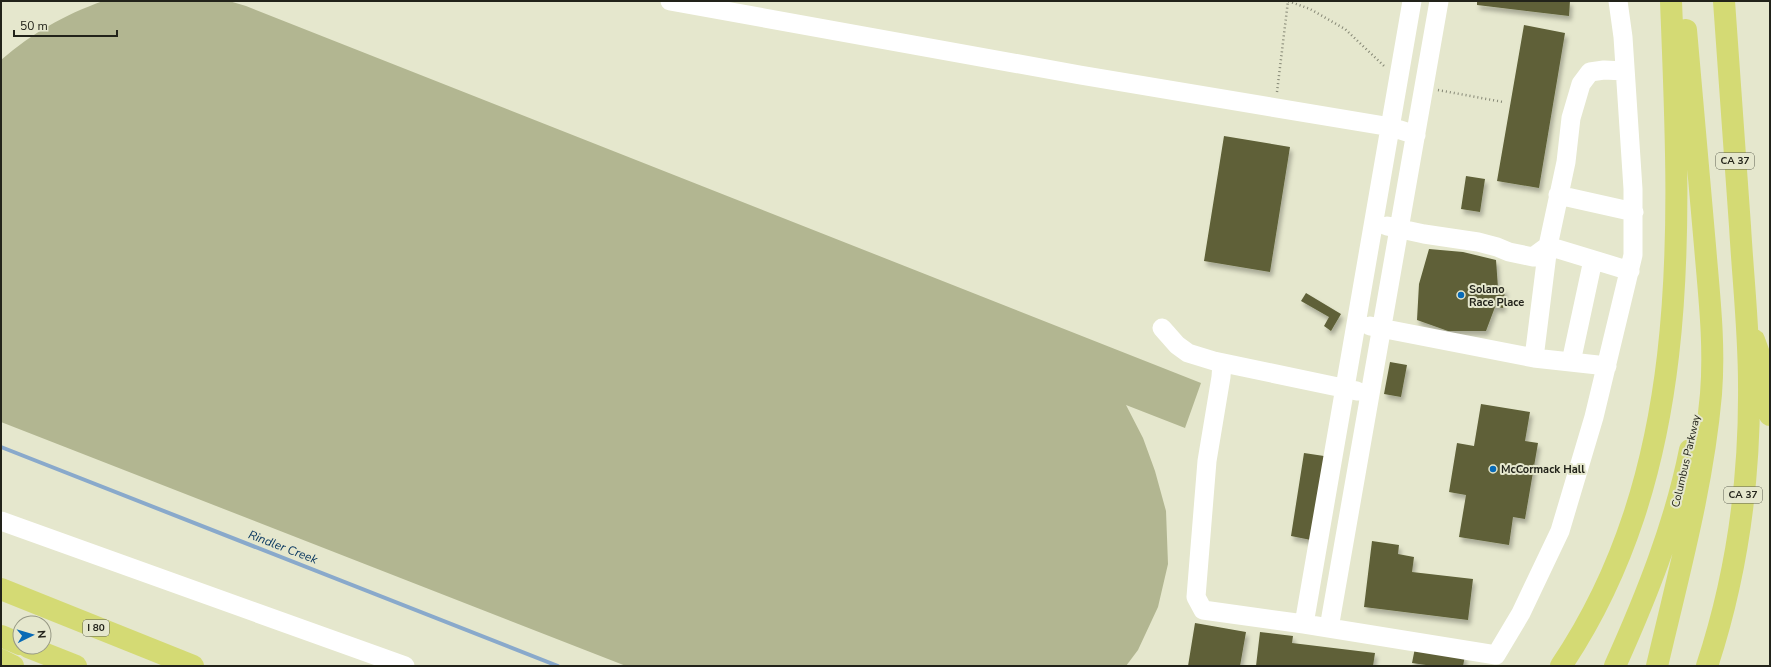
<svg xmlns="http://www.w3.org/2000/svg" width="1771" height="667" viewBox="0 0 1771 667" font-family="'Nunito Sans',sans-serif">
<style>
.green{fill:#b2b691}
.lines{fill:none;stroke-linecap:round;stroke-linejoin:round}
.stream{stroke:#89a9cb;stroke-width:4}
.building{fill:#5e6137;filter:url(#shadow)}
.path{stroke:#858775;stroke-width:2.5;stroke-dasharray:1 3;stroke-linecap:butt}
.minor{stroke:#fff;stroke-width:19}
.highway{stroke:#d4da74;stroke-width:22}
.poi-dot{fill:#086ab6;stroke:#e5e7cd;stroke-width:1.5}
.labels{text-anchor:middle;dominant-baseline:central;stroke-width:4;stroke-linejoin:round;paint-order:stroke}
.shield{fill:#e5e7cd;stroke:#5c5e50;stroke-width:1}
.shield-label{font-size:10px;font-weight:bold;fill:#22231a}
.poi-label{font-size:11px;font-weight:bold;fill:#22231a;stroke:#e5e7cd;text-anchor:start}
.street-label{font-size:11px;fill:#22231a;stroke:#e5e7cd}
.water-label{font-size:12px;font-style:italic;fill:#00315c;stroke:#e5e7cd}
</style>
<defs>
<filter id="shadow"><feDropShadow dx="2.5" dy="4.5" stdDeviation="2" flood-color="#0004"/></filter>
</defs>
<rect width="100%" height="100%" fill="#e5e7cd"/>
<path class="green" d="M103,1H229L246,6L1201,383L1185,428L1126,405L1143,438L1155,471L1166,511L1168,564L1158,607L1138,650L1126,666H626L1,422V60C34,32 62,16 103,1Z"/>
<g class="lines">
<path class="stream" d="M1,447L558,666"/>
</g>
<path class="building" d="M1477,1H1570L1569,16L1477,5Z
M1524,25L1565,33L1539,188L1497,181Z
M1224,136L1290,147L1270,272L1204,261Z
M1466,176L1485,179L1480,212L1461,209Z
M1429,249L1463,252L1496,260L1498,288L1505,289L1503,308L1495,307L1486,331H1448L1417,320L1419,284Z
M1306,293L1341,314L1331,331L1324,326L1329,317L1301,301Z
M1390,362L1407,365L1401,397L1384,394Z
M1481,404L1530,412L1525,441L1538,443L1525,519L1513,517L1509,545L1459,537L1466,495L1449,492L1457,443L1474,446Z
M1304,453L1324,456L1311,540L1291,536Z
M1372,541L1399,545L1398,554L1414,557L1412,572L1473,579L1468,620L1364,607Z
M1195,623L1246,632L1240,666H1188Z
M1260,632L1293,636L1292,643L1375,653L1373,666H1256Z
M1415,648L1465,656L1463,666H1433L1412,663Z"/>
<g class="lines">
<path class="path" d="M1438,90L1503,102
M1277,92L1288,1L1310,9L1345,29L1384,66"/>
<path class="minor" d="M670,1L1080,75L1391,127L1416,135
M1558,195L1634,212
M1387,226L1424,234L1478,242L1497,247L1509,252L1533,257L1548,246L1566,162L1571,118L1581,84L1590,72L1604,70L1625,71
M1370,326L1534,358L1548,246L1630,271
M1162,328L1177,345L1188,353L1214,361L1357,391
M1534,358L1607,366
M1571,362L1593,260
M1222,363L1221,377L1207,461L1196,597L1203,610L1304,624L1496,655L1521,613L1560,531L1594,417L1633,255V189L1623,37L1618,1
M1,521L405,666
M1304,624L1412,1
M1329,628L1439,1"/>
<path class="highway" d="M1754,340L1766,373L1770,415
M1,589L193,666
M1,636L20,644
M28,647L76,666
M1,660L13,666
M1561,666C1694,468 1680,229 1671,1
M1615,666C1646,597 1675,525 1690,450
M1657,666C1678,576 1703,486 1711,394C1715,344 1709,295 1705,246C1699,174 1693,102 1686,30
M1707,666C1737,575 1750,480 1749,384C1749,331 1743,279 1740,226C1734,151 1729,76 1724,1"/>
</g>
<g class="poi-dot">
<circle cx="1461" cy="295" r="4"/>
<circle cx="1493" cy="469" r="4"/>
</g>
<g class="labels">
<g class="shield">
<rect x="1716" y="153" width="38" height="16" rx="3"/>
<rect x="1724" y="487" width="38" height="16" rx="3"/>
<rect x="83" y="620" width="26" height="16" rx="3"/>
</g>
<g class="shield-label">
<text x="1735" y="161">CA 37</text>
<text x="1743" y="495">CA 37</text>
<text x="96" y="628">I 80</text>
</g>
<g class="poi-label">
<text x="1469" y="289">Solano<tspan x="1469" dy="13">Race Place</tspan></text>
<text x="1501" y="469">McCormack Hall</text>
</g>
<g class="street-label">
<text transform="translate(1686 461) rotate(-77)">Columbus Parkway</text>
</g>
<g class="water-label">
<text transform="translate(283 547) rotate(21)">Rindler Creek</text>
</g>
</g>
<rect width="1771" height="667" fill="none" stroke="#22231a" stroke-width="4"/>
<g transform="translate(32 635) rotate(85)"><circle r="19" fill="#e5e7cd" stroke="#979985"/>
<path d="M0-3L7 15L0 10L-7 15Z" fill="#086ab6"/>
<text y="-6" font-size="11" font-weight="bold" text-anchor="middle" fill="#22231a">N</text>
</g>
<path d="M14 30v6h103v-6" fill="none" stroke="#22231a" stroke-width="2"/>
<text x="20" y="30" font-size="12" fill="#22231a" stroke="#e5e7cd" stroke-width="3" paint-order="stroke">50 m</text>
</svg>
